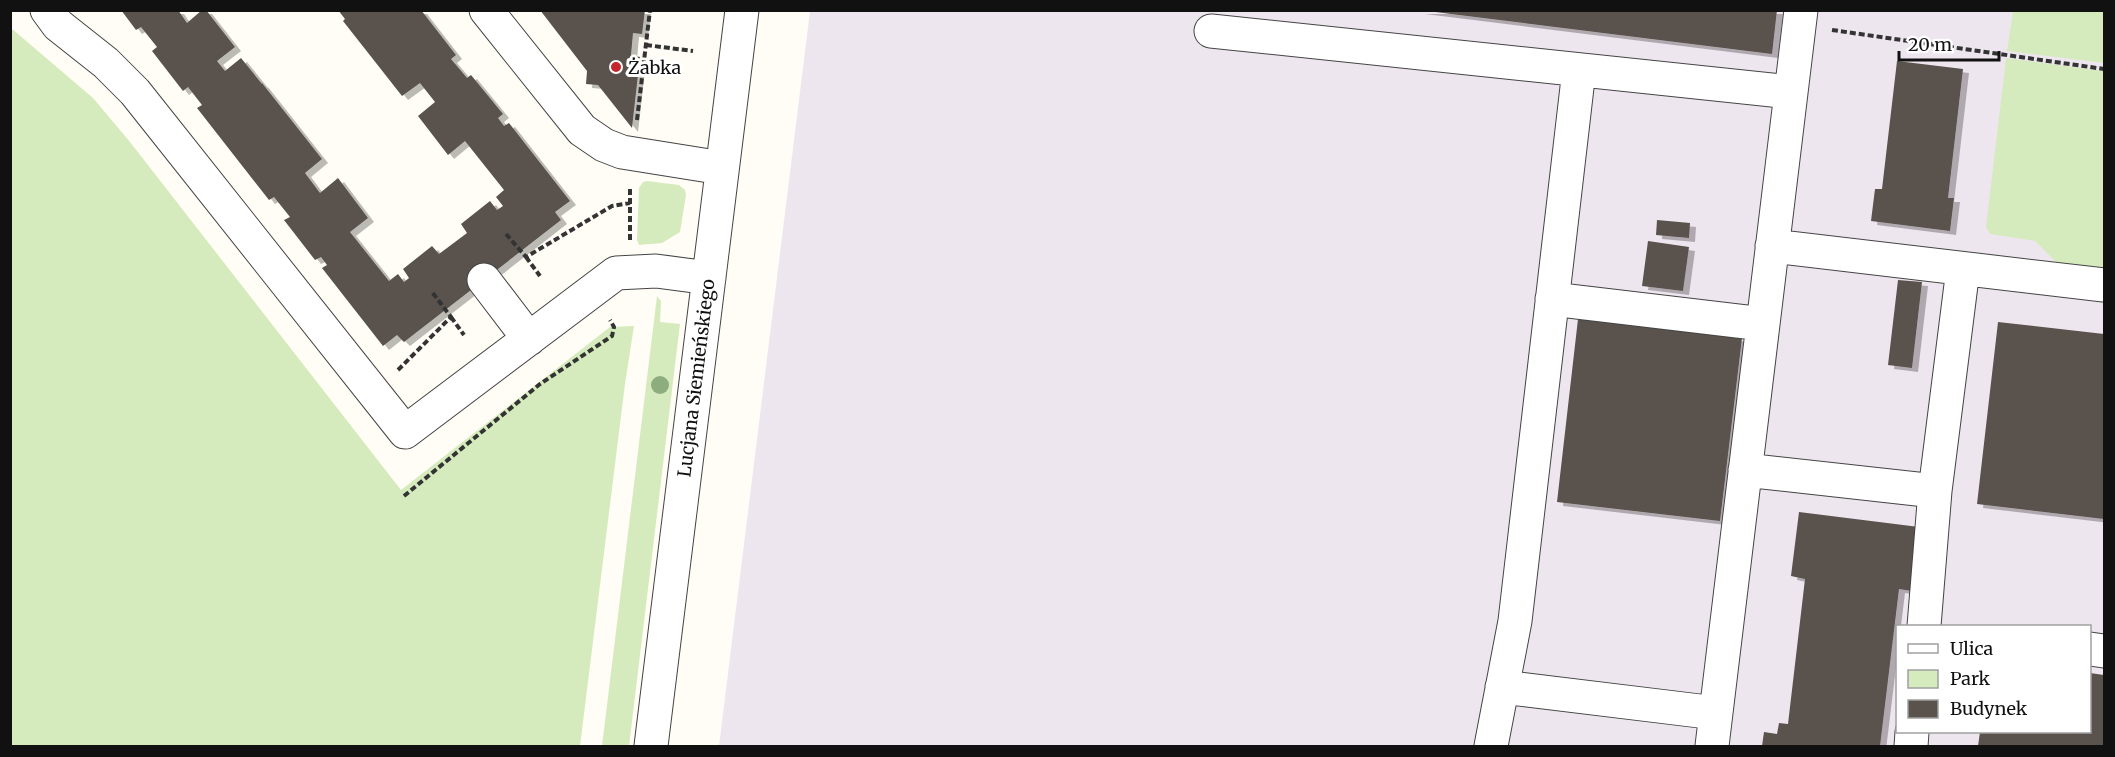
<svg xmlns="http://www.w3.org/2000/svg" width="2115" height="757" viewBox="0 0 2115 757" font-family="Merriweather,serif">
<style>
.industrial{fill:#eee6ef;fill-rule:evenodd}
.green{fill:#d5ebbd}
.building{fill:#5a524d;filter:url(#shadow)}
.lines{fill:none;stroke-linecap:round;stroke-linejoin:round}
.minor-casing{stroke:#444;stroke-width:35}
.path{stroke:#333;stroke-width:4;stroke-dasharray:6 3;stroke-linecap:butt}
.minor{stroke:#fff;stroke-width:33}
.tree{fill:#8dad7f}
.poi-dot{fill:#c4262e;stroke:#fff;stroke-width:2}
.labels{text-anchor:middle;dominant-baseline:central;stroke-width:6;stroke-linejoin:round;paint-order:stroke}
.poi-label{font-size:18px;fill:#111;stroke:#fff;text-anchor:start}
.street-label{font-size:18px;fill:#111;stroke:#fff}
</style>
<defs>
<filter id="shadow"><feDropShadow dx="6" dy="4" stdDeviation="0" flood-color="#0004"/></filter>
</defs>
<rect width="100%" height="100%" fill="#fffdf5"/>
<path class="industrial" d="M810,11H2104V746H719ZM1898,626H2090V732H1898Z"/>
<path class="green" d="M2013,11H2104V63L2007,51Z
M11,28L93,98L130,142L401,490L610,327L634,326L625,384L580,746H11Z
M2006,58L2104,71V270L2058,264L2035,241L1990,234L1986,227Z
M647,181L679,185L685,190L686,195L680,232L662,243L639,245L637,240L639,188L643,182Z
M657,296L661,301L660,322L680,324L629,746H602Z"/>
<path class="building" d="M121,10H178L187,23L202,10H206L235,47L217,61L225,71L241,58L262,84V83L322,159L305,173L320,193L338,178L368,218L350,232L389,281L398,274L404,282L409,278L403,269L432,246L439,254L467,233L461,224L490,201L497,210L503,206L496,197L504,190L465,141L448,155L418,116L435,102L420,83L402,96L343,21L345,19L338,10H421L456,55L451,59L467,78L471,75L503,114L498,118L504,126L509,123L570,201L555,212L561,220L404,342L397,335L383,346L322,268L327,265L321,257L315,260L284,220L290,217L274,197L269,200L197,108L202,105L188,87L183,91L152,51L157,47L141,27L136,30Z
M540,10H645L642,34L633,33L631,55L640,57L632,128L598,85L586,84L587,71Z
M1419,10H1777L1772,54Z
M1897,61L1963,69L1948,198H1954L1950,231L1871,221L1875,189H1882Z
M1657,220L1690,223L1689,238L1656,235Z
M1648,241L1689,247L1683,291L1642,286Z
M1898,280L1922,282L1912,368L1888,365Z
M1578,319L1742,338L1720,521L1557,502Z
M1998,322L2104,334V519L1977,504Z
M1799,512L1919,527L1912,591L1899,589L1880,746H1762L1764,732L1777,734L1779,723L1788,724L1805,579L1791,576Z
M2090,673L2104,675V746H1978L1980,732H2090Z"/>
<g class="lines">
<g class="minor-casing">
<path id="minor" d="M47,10L58,25L106,63L135,92L405,432L616,273L656,271L709,278
M486,10L582,130L604,145L622,152L722,168
M1211,31L1791,92
M1772,246L2104,285
M484,280L529,339
M1552,299L1763,324
M1745,470L1935,491
M1924,626L1935,491L1963,269
M2090,649L2104,651
M1502,687L1716,713
M651,746L742,10
M1491,746L1515,621L1579,70
M1712,746L1801,10
M1911,746L1912,732"/>
</g>
<path class="path" d="M1832,30L2104,69
M646,45L693,51
M637,120L650,10
M506,234L526,257L612,206L630,203
M630,240V187
M526,257L540,276
M451,317L464,335
M398,370L451,317L432,292
M404,496L540,384L612,336L614,327L610,320"/>
<use href="#minor" class="minor"/>
</g>
<circle class="tree" cx="660" cy="385" r="9"/>
<circle class="poi-dot" cx="616" cy="67" r="6"/>
<g class="labels">
<g class="poi-label">
<text x="628" y="67">Żabka</text>
</g>
<g class="street-label">
<text transform="translate(696 378) rotate(-83)">Lucjana Siemieńskiego</text>
</g>
</g>
<rect width="2115" height="757" fill="none" stroke="#111111" stroke-width="24"/>
<rect x="1896" y="625" width="195" height="108" fill="#ffffff" stroke="#a0a0a0" stroke-width="1.5"/>
<rect x="1908" y="644" width="30" height="9" fill="#ffffff" stroke="#a0a0a0" stroke-width="1.5"/>
<text x="1950" y="655" font-size="18" fill="#111111">Ulica</text>
<rect x="1908" y="670" width="30" height="18" fill="#d5ebbd" stroke="#a0a0a0" stroke-width="1.5"/>
<text x="1950" y="685" font-size="18" fill="#111111">Park</text>
<rect x="1908" y="700" width="30" height="18" fill="#5a524d" stroke="#a0a0a0" stroke-width="1.5"/>
<text x="1950" y="715" font-size="18" fill="#111111">Budynek</text>
<path d="M1899 51v9h100v-9" fill="none" stroke="#111111" stroke-width="3"/>
<text x="1908" y="51" font-size="18" fill="#111111" stroke="#ffffff" stroke-width="4.5" paint-order="stroke">20 m</text>
</svg>
